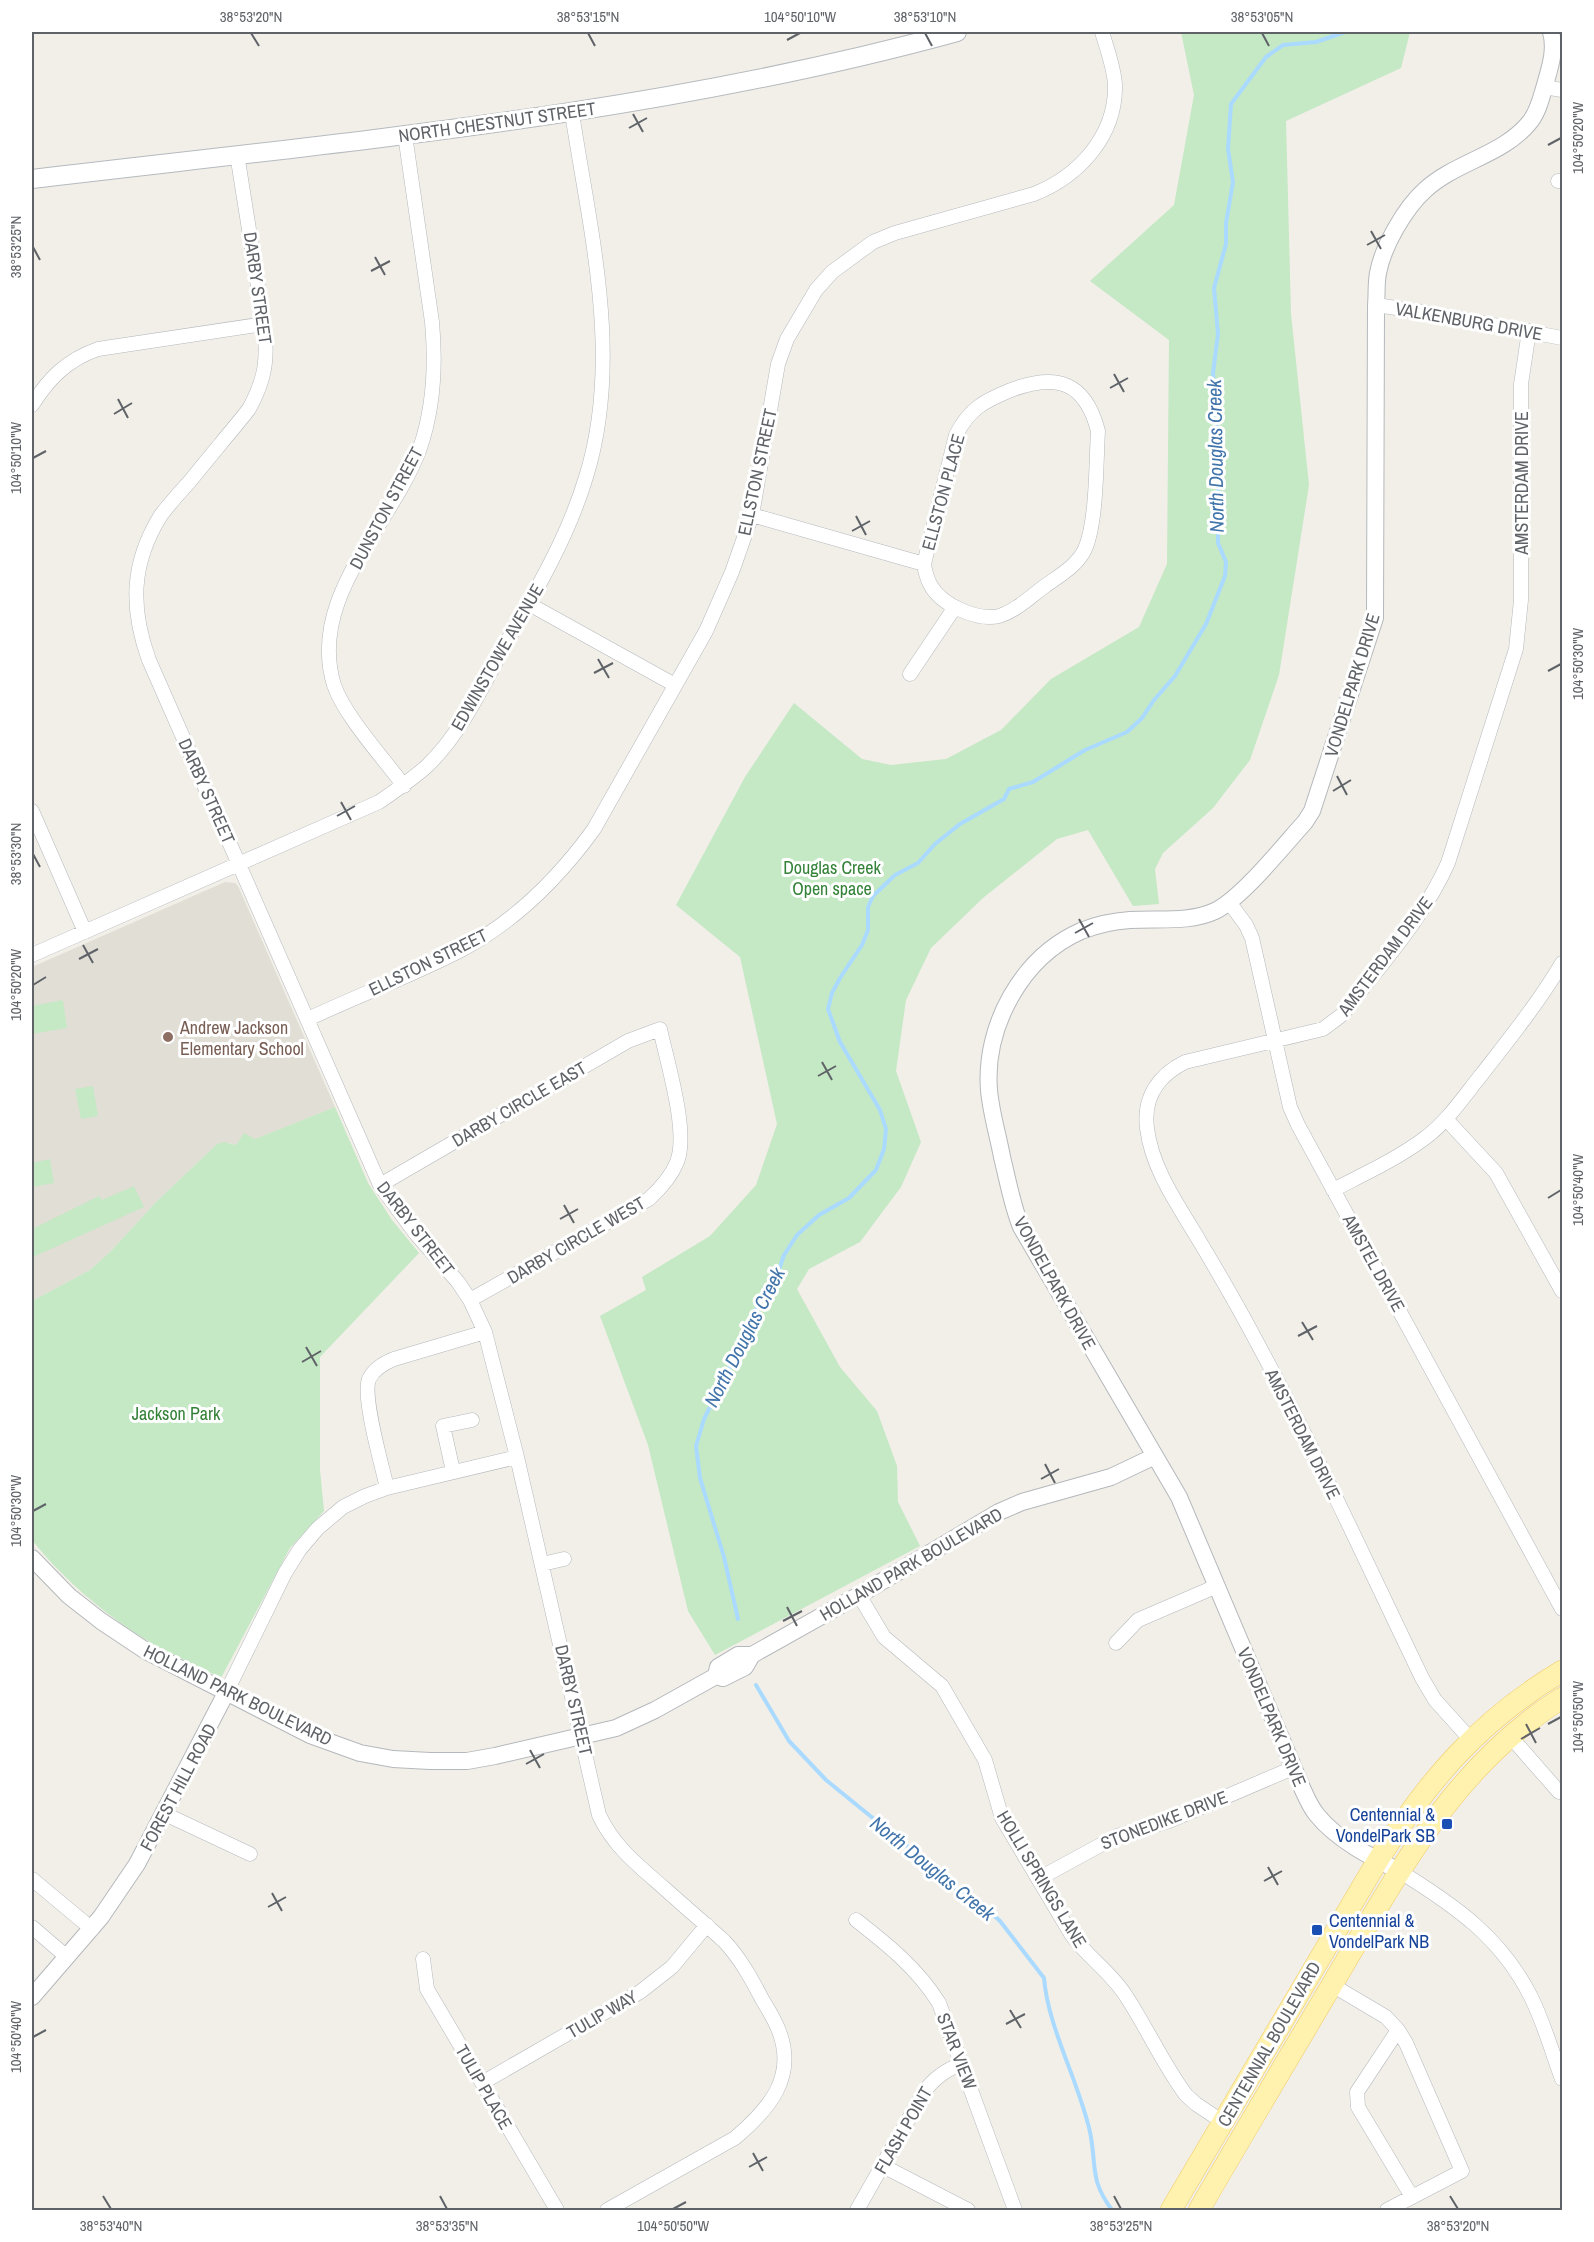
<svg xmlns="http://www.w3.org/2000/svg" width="1594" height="2242" viewBox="0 0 1594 2242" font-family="'Archivo Narrow',sans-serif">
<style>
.education{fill:#e1ded6}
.green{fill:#c5e8c5}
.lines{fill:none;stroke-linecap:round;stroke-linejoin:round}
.stream{stroke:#aadaff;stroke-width:4}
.minor-casing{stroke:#b5b8bc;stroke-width:15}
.tertiary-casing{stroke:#b5b8bc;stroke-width:18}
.secondary-casing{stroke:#b6babf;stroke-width:20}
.primary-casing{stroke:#f2c960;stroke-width:22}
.minor{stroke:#fff;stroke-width:14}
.tertiary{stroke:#fff;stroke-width:16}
.secondary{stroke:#fff;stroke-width:18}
.primary{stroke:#fff2af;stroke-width:21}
.ticks{fill:none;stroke:#5f6368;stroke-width:2}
.education-dot{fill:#8d6e63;stroke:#fff;stroke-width:2}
.transit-dot{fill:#1a4fb4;stroke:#fff;stroke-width:2}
.labels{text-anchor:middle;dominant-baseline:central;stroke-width:6;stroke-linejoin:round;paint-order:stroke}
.street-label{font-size:18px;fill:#5f6368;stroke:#fff}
.park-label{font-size:18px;fill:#348238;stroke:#fff}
.education-label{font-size:18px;fill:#785e54;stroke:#fff;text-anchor:start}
.transit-label{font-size:18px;fill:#164399;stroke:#fff;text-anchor:end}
.water-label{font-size:20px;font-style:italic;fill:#4174aa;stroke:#fff}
.neatline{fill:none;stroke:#5f6368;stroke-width:2}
.ticks-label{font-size:15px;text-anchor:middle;fill:#5f6368}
</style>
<rect width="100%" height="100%" fill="#f1efe8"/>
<path class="education" d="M225,882L235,883L238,886L335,1107L238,1146L230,1143L217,1144L156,1202L112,1250L90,1270L32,1301V967Z"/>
<path class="green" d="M1181,32H1410L1401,68L1286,121L1291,314L1309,485L1279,675L1250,760L1213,808L1163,853L1155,869L1159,904L1133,906L1088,830L1057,839L983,898L931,948L906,1000L896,1071L921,1142L901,1187L860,1242L809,1269L797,1289L840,1367L877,1411L897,1466L898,1502L920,1546L715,1655L688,1611L648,1445L600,1316L646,1290L642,1277L710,1236L756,1185L777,1124L740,957L676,905L745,777L794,703L862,759L891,765L946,759L1001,730L1051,679L1139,627L1167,564L1169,340L1090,281L1174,205L1194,95Z
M63,1000L67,1028L32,1034V1006Z
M93,1086L98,1116L81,1119L75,1089Z
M335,1107L368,1183L392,1220L419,1253L320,1357V1470L324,1511L290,1548L221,1678C195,1665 168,1653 143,1638C102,1612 62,1578 32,1540V1301L90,1270L112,1250L156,1202L217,1144L224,1142L236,1145L244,1133L255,1139Z
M50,1159L54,1183L32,1187V1163Z
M134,1186L144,1207L33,1257L32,1229L99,1196L102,1200Z"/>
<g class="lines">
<path class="stream" d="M738,1619L724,1557L700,1478L696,1446L704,1419L749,1328L763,1291L774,1284L784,1255L797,1235L819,1215L849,1198L876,1170L884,1149L886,1129L880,1110L840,1042L828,1009L832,993L840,978L862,945L868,930V907L873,896L895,875L918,863L935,844L960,824L1004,799L1009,789L1033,782L1085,750L1127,732L1142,718L1154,700L1175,676L1206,624L1225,576L1226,562L1218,543V442L1213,373L1218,334L1214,288L1226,244V223L1233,182L1228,149L1231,104L1266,57L1283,45L1316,42L1345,32
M756,1685L789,1741L826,1780L906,1845L948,1885L977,1900L1000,1921L1044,1978C1048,2028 1079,2082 1090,2132C1097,2166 1089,2179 1112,2210"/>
<g class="minor-casing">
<path id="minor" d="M1544,87L1562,90
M237,154L264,324C268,358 266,378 249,409C230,433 210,456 191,480C181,491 170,503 161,515C131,563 130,608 149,660L380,1185L416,1234L458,1282L470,1300L485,1332L517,1457L599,1815C614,1847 639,1866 664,1888C684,1906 704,1923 724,1941C740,1958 751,1978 762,1999C768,2009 775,2020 779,2031C797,2078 768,2110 735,2138L607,2210
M1558,181H1562
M1376,305L1430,313L1562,338
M32,405C49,378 67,360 98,349L264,324
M752,515L924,564C925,571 927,579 931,586C942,605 977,621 999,616C1016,611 1031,596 1045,586C1060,575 1077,566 1085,549C1097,522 1096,462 1098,431C1085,381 1056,373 1011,390C984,401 969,409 956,435L924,564
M529,604L675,685
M910,674L955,607
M404,786C384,759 344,715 334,685C307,597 392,525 420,448C434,407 436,365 432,322L405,135
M32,811L85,932
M1229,902L1246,925L1252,938L1290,1107L1298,1125L1562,1609
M32,955L379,802C395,791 411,780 426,767C461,734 482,687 505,645C536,591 568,537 586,477C623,358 590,232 572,113
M308,1019C359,995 413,975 463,949C515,921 560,876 594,829L706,631L732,572L752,515L778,364L787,339L816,290L832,272L873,242L895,233L1034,194C1079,176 1116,136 1115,85C1114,67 1107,49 1102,32
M1446,1119L1496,1173L1562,1291
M380,1185L628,1041L660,1029C667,1062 689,1132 677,1162C671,1177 661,1188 649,1199L470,1300
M1333,1190C1364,1174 1397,1159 1425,1138C1448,1121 1464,1096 1482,1074C1510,1038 1539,1002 1562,963
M453,1471L443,1426L472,1420
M387,1488C382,1465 362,1397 369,1379C374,1369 384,1363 394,1359L485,1332
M542,1564L564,1559
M859,1595L884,1637L942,1686L985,1760L1002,1818L1071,1934C1087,1957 1111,1972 1126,1996C1147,2028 1163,2064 1186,2095L1196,2104L1223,2122
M1116,1643L1138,1620L1217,1586
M226,1693L285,1573L300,1549L318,1528L343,1507L365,1496L387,1488L517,1457
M1510,1736L1559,1792
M1471,1740L1435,1700L1422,1678C1369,1568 1318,1456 1260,1348C1241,1312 1221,1277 1200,1242C1179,1206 1152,1170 1147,1128C1143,1097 1159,1075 1185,1062L1323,1029L1343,1014C1380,965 1423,919 1448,863L1516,649L1521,600V384L1529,331
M165,1814L250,1854
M1399,1871C1454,1905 1501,1937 1531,1997C1544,2023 1552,2052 1562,2079
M32,1879L92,1929
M1038,1879L1117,1836L1169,1821L1293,1768
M856,1920C888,1945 917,1968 939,2003L1015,2210
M32,1927L67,1957
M423,1959L427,1989L557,2210
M1332,1985L1386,2017L1398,2030
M1398,2030L1406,2043L1462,2171L1412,2197L1358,2107L1357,2092Z
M482,2083L640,1992L672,1967L707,1925
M883,2166L968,2210
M857,2210L924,2092C935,2077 945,2071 962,2063
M1387,2210L1412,2197"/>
</g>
<g class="tertiary-casing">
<path id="tertiary" d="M32,1558L69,1596L101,1621L146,1651L310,1735L360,1753L393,1759L430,1761H467L495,1756L616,1728L655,1710L716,1676L723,1678L745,1667L752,1655L859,1595L999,1512L1022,1502L1111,1477L1155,1456
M716,1676L718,1667L738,1655H752
M1399,1871C1371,1857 1337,1840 1317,1815C1311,1808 1307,1799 1303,1790L1179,1497L1021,1227C1012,1205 1008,1181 1002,1157C998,1135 991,1113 989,1090C984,1026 1022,957 1081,931C1096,925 1115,921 1130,920C1158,918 1189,923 1215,911C1242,898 1284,845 1305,822L1312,811L1375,618L1376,305C1377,294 1376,283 1378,273C1383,246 1405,208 1425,190C1455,162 1503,155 1529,123C1538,113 1541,98 1545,85C1550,67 1556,50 1551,32
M32,1997L101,1917L137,1864L226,1693"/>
</g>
<g class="secondary-casing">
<path id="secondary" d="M32,179C341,142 655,115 957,32"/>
</g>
<g class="primary-casing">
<path id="primary" d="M1171,2210L1378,1860C1428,1780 1480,1720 1562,1671
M1199,2210C1243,2134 1288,2059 1333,1983C1398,1874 1452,1767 1562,1698"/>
</g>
<use href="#minor" class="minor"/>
<use href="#tertiary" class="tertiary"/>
<use href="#secondary" class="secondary"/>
<use href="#primary" class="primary"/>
</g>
<path class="ticks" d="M251,33L259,46M588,33L595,46M925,33L932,46M1262,33L1269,46M787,40L800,33M633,114L643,132M629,128L647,118M1548,145L1561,138M1371,231L1381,249M1367,245L1385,235M33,247L40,260M375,257L385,275M371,271L390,261M1114,374L1124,392M1110,388L1128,378M118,399L128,418M114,414L132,403M33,458L46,451M856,516L866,535M852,531L870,521M598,659L609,678M1548,671L1561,664M594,673L613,663M1337,776L1347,795M1333,791L1351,780M341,802L351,820M337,816L355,806M33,854L40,867M1079,919L1089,937M1075,933L1093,923M83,945L93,963M79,959L98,949M33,985L46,977M822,1062L832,1080M818,1076L836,1066M1548,1198L1561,1190M564,1205L574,1223M560,1219L578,1209M1302,1322L1313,1340M1298,1336L1317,1326M306,1347L317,1366M302,1362L321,1351M1045,1464L1055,1483M1041,1479L1059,1469M33,1511L46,1504M787,1607L797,1626M783,1621L802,1611M1526,1724L1536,1743M1548,1724L1561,1717M1521,1739L1540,1728M530,1750L540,1768M526,1764L544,1754M1268,1867L1278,1885M1264,1881L1282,1871M272,1893L282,1911M268,1907L286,1897M1010,2010L1021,2028M1006,2024L1025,2014M33,2037L46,2030M753,2153L763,2171M749,2167L767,2157M103,2196L111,2209M440,2196L447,2209M1114,2196L1121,2209M1450,2196L1458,2209M673,2209L686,2202"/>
<circle class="education-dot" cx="168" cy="1037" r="6"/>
<g class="transit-dot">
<rect x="1441" y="1818" width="12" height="12" rx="3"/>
<rect x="1311" y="1924" width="12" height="12" rx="3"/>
</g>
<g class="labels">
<g class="street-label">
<text transform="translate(497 122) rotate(-8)">NORTH CHESTNUT STREET</text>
<text transform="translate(258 288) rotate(82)">DARBY STREET</text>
<text transform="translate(1469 321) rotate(10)">VALKENBURG DRIVE</text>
<text transform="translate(757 472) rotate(-78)">ELLSTON STREET</text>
<text transform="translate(1521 483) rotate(-90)">AMSTERDAM DRIVE</text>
<text transform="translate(943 492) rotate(-75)">ELLSTON PLACE</text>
<text transform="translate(386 508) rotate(-62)">DUNSTON STREET</text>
<text transform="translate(497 657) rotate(-60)">EDWINSTOWE AVENUE</text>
<text transform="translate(1352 685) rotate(-73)">VONDELPARK DRIVE</text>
<text transform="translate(207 791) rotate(66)">DARBY STREET</text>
<text transform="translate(1385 956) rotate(-53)">AMSTERDAM DRIVE</text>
<text transform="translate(428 962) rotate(-26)">ELLSTON STREET</text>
<text transform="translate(519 1104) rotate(-30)">DARBY CIRCLE EAST</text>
<text transform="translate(416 1228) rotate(52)">DARBY STREET</text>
<text transform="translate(576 1240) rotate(-30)">DARBY CIRCLE WEST</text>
<text transform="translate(1374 1263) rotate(61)">AMSTEL DRIVE</text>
<text transform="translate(1055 1283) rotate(61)">VONDELPARK DRIVE</text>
<text transform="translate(1303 1434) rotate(63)">AMSTERDAM DRIVE</text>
<text transform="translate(911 1564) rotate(-30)">HOLLAND PARK BOULEVARD</text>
<text transform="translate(238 1695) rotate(26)">HOLLAND PARK BOULEVARD</text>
<text transform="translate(574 1700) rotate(77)">DARBY STREET</text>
<text transform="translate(1272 1717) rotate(67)">VONDELPARK DRIVE</text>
<text transform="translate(178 1787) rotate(-62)">FOREST HILL ROAD</text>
<text transform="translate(1164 1820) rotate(-21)">STONEDIKE DRIVE</text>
<text transform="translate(1042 1879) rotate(59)">HOLLI SPRINGS LANE</text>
<text transform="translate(602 2014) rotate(-30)">TULIP WAY</text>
<text transform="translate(1269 2044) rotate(-60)">CENTENNIAL BOULEVARD</text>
<text transform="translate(957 2051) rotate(69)">STAR VIEW</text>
<text transform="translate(484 2087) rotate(60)">TULIP PLACE</text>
<text transform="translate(903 2130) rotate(-60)">FLASH POINT</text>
</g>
<g class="park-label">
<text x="832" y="867">Douglas Creek<tspan x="832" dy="21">Open space</tspan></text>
<text x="176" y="1413">Jackson Park</text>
</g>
<g class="education-label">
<text x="180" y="1027">Andrew Jackson<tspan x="180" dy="21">Elementary School</tspan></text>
</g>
<g class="transit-label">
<text x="1435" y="1814">Centennial &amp;<tspan x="1435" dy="21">VondelPark SB</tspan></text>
<text x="1329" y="1920" text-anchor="start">Centennial &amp;<tspan x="1329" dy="21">VondelPark NB</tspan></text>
</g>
<g class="water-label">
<text transform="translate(1215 456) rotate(-91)">North Douglas Creek</text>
<text transform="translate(744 1337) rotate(-63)">North Douglas Creek</text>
<text transform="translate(933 1868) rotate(39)">North Douglas Creek</text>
</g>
</g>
<rect width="1594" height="2242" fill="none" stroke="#ffffff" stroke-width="66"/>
<rect x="33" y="33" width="1528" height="2176" class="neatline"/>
<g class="ticks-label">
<text x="251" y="22">38°53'20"N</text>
<text x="588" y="22">38°53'15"N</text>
<text x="800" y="22">104°50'10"W</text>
<text x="925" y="22">38°53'10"N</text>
<text x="1262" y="22">38°53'05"N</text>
<text transform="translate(1578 138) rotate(-90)" y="5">104°50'20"W</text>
<text transform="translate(16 247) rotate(-90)" y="5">38°53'25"N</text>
<text transform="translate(16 458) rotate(-90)" y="5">104°50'10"W</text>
<text transform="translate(1578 664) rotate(-90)" y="5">104°50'30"W</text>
<text transform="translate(16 854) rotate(-90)" y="5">38°53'30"N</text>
<text transform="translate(16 985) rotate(-90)" y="5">104°50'20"W</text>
<text transform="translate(1578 1190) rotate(-90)" y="5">104°50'40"W</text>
<text transform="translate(16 1511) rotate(-90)" y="5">104°50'30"W</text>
<text transform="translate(1578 1717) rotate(-90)" y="5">104°50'50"W</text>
<text transform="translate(16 2037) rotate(-90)" y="5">104°50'40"W</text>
<text x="111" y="2231">38°53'40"N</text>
<text x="447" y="2231">38°53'35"N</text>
<text x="673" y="2231">104°50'50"W</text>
<text x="1121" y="2231">38°53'25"N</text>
<text x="1458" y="2231">38°53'20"N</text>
</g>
</svg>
